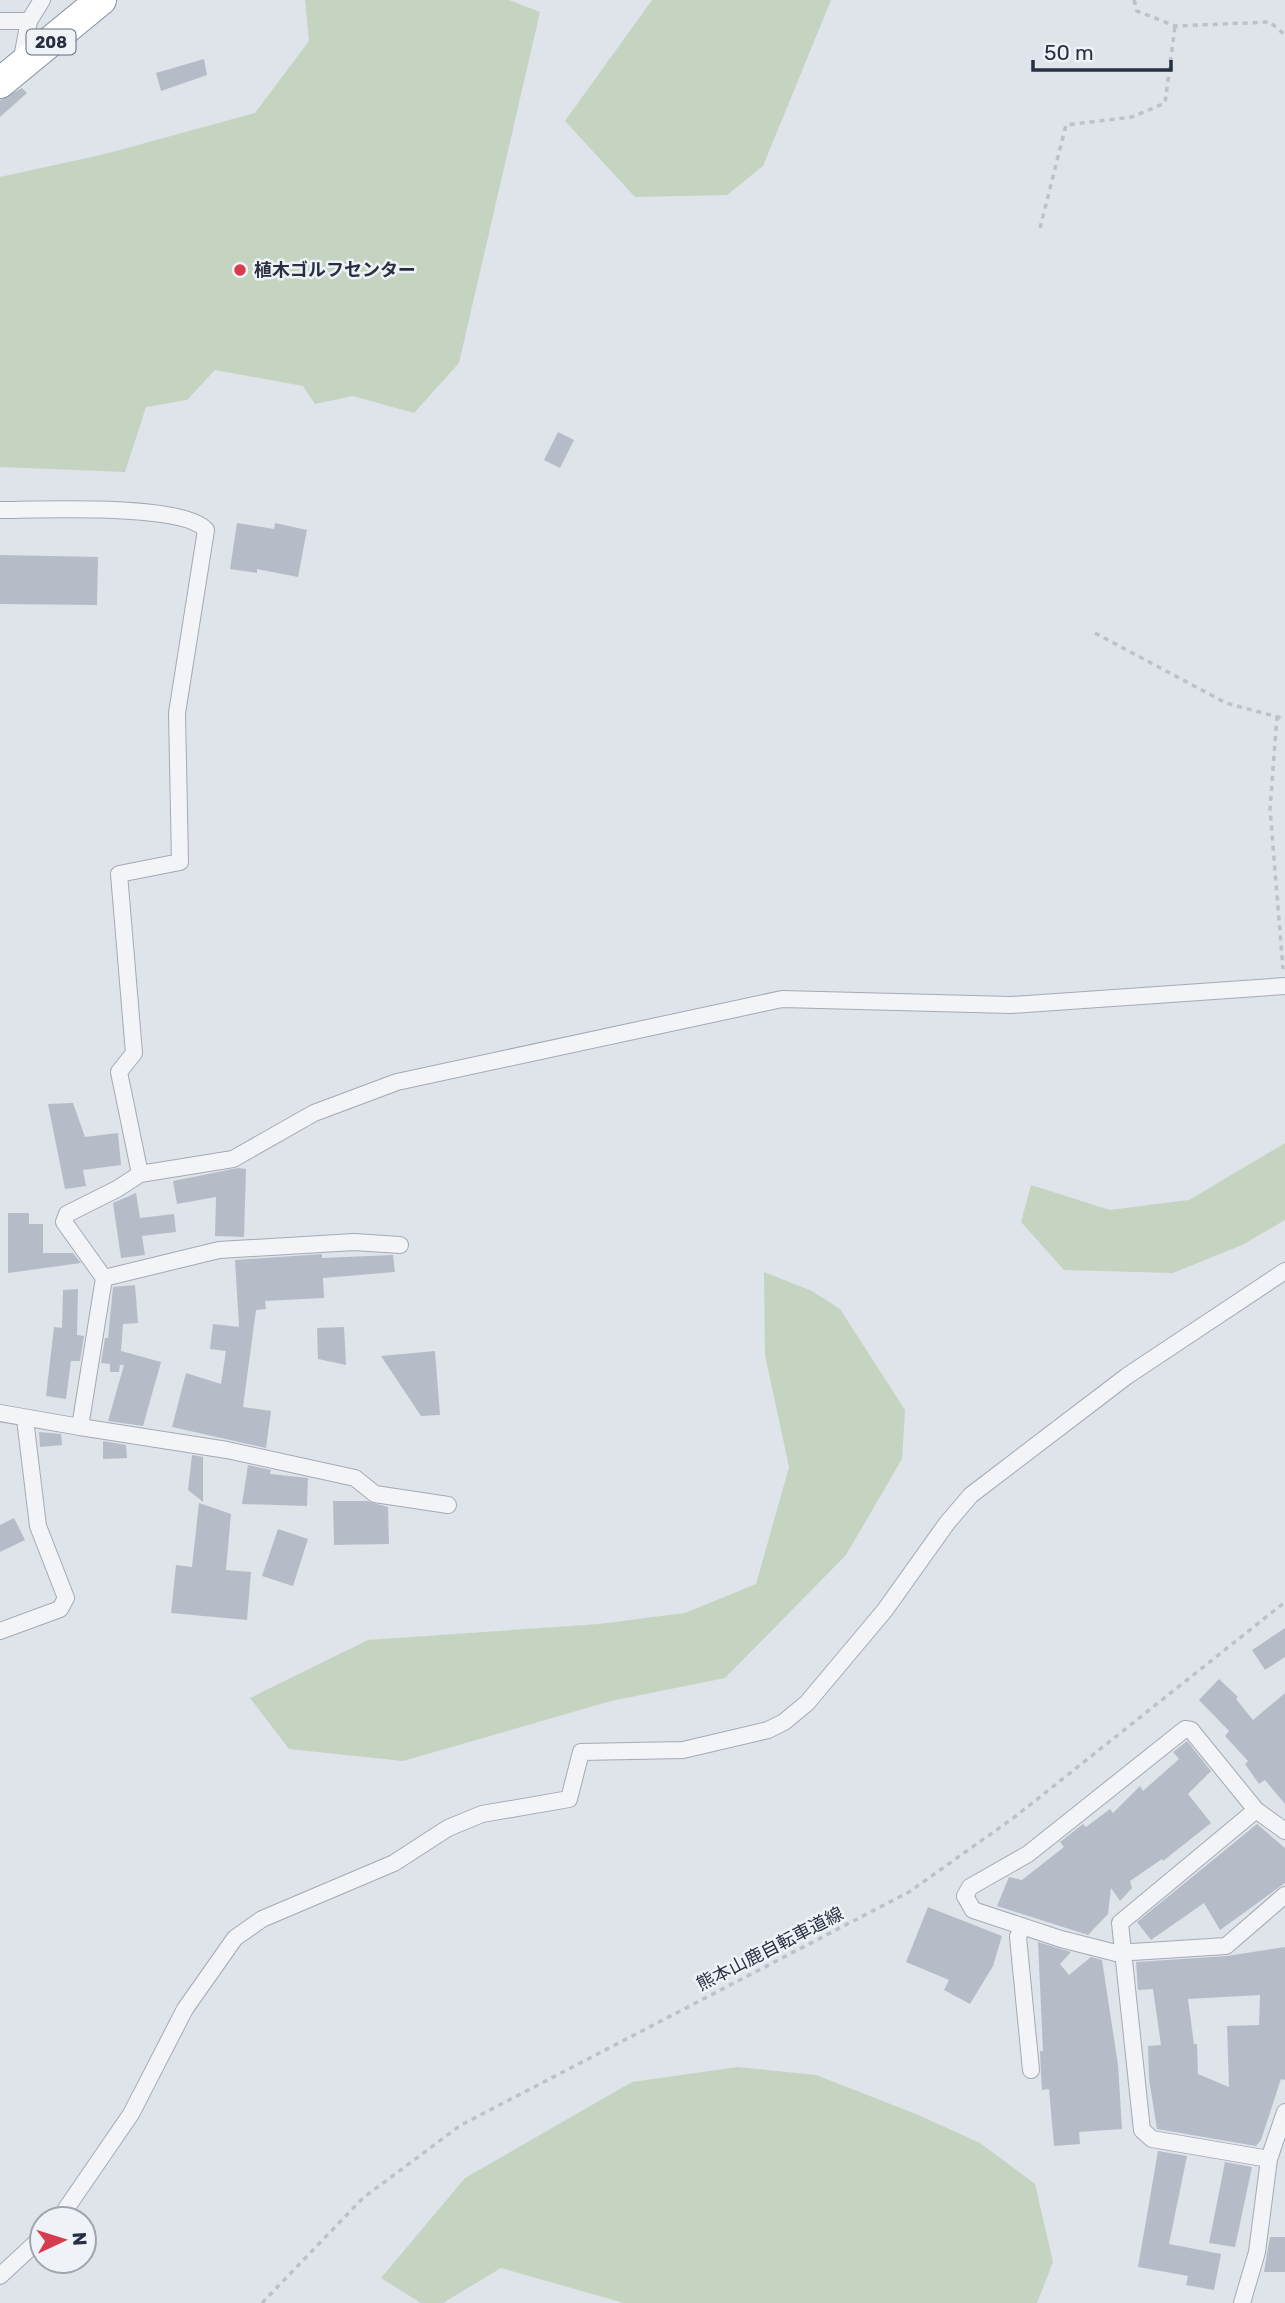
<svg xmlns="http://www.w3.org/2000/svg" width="1285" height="2303" viewBox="0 0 1285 2303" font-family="Rubik,'Noto Sans JP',sans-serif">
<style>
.green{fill:#c4d4c0}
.building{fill:#b6bcc7;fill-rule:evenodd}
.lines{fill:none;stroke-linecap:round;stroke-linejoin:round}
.street-casing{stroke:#a4aab4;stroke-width:18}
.highway-casing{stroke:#8690a1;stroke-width:32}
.path{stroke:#bdc1c9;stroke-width:3.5;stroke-dasharray:5 5;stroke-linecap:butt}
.street{stroke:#f2f4f8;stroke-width:16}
.highway{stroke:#fff;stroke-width:30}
.poi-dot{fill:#d73c4e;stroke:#eff2f7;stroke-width:2.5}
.labels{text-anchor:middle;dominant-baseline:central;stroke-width:5;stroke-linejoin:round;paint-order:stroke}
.shield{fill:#eff2f7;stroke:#636a78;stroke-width:2}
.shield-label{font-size:16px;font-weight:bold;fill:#273042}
.poi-label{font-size:18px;font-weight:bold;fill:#273042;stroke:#eff2f7;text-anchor:start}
.street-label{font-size:18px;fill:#273042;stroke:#eff2f7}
</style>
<rect width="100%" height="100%" fill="#dfe3ea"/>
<path class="green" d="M305,0H509L540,12L459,363L414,413L353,396L315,404L303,386L215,370L187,400L146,407L125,472L0,467V177L105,154L255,113L309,41Z
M652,0H831L763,166L727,195L635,197L565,121Z
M1285,1143V1220L1242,1245L1173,1273L1064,1270L1021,1222L1031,1185L1110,1210L1189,1200Z
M764,1272L812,1291L840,1309L905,1410L902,1459L846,1555L725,1678L611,1701L403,1761L289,1749L250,1698L368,1640L599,1624L685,1613L756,1584L789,1467L765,1355Z
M738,2067L816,2075L916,2114L980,2143L1035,2184L1053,2262L1037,2303H624L501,2268L443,2303H421L381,2278L465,2178L632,2082Z"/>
<path class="building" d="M204,59L207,75L161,91L156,73Z
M22,88L27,93L0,117V100Z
M558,432L574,440L560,468L544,460Z
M237,523L274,529L275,523L307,530L298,577L257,569V573L230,569Z
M0,555L98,557L97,605L0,604Z
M73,1103L85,1137L118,1133L121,1165L83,1170L86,1186L65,1189L48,1104Z
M238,1168L246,1169L244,1237L215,1236L216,1197L177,1204L173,1181Z
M136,1193L140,1218L174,1214L176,1232L142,1236L145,1255L121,1258L113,1203Z
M8,1213H29V1224H43V1253H73L81,1263L8,1273Z
M322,1254V1258L393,1255L395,1272L323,1278L324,1298L265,1301L266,1309L256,1310L243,1407L271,1411L266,1448L172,1427L186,1373L221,1384L226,1351L210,1349L213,1324L239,1327L235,1260Z
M135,1285L138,1323L123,1324L121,1351L161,1362L143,1426L108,1421L124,1365H120L119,1372H110V1364L101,1363L105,1338H108L113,1287Z
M78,1289L77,1335L84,1336L80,1361H71L66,1399L46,1396L54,1327L62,1328L63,1290Z
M344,1327L346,1365L318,1359L317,1328Z
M435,1351L440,1415L421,1416L381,1356Z
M39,1432L61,1434L62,1445L40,1447Z
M103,1441L126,1445L127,1458L103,1459Z
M192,1455L203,1457V1502L188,1490Z
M248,1465L271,1470L270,1474L308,1478L307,1506L242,1504Z
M333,1501H367L388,1507L389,1544L334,1545Z
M199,1503L231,1514L226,1570L251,1572L247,1620L171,1613L176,1565L192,1567Z
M14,1518L25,1540L0,1552V1525Z
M278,1529L308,1539L293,1586L262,1576Z
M1285,1628V1657L1265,1670L1252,1650Z
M1219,1679L1238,1697L1236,1699L1253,1720L1285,1693V1804L1265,1780L1259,1784L1245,1764L1248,1761L1225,1736L1229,1731L1199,1700Z
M1187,1741L1211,1771L1188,1794L1211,1823L1163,1861L1162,1859L1130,1881L1132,1888L1120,1901L1111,1888L1108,1914L1088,1935L997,1906L1009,1877L1022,1880L1064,1847L1060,1842L1083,1824L1086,1827L1110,1809L1113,1813L1140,1786L1143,1791L1179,1759L1173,1752Z
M1257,1824L1285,1848V1883L1220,1930L1204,1903L1151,1940L1137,1922Z
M928,1907L1002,1936L993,1966L970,2004L944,1990L949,1980L906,1962Z
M1038,1942L1071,1952L1060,1964L1069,1975L1091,1957L1102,1960L1118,2065L1122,2129L1079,2132L1080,2144L1054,2146L1049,2089L1042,2090L1041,2074L1040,2051H1043Z
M1285,1947V2080L1281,2079L1261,2140L1256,2146L1157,2129L1149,2079L1148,2046L1161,2045L1153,1989L1138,1990L1136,1962L1227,1956ZM1260,1995L1259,2025L1227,2026L1229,2087L1198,2074L1197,2044H1194L1188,1999Z
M1158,2151L1187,2156L1169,2244L1221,2254L1214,2290L1186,2285L1188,2276L1138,2267Z
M1225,2162L1252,2167L1235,2247L1209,2243Z
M1270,2237H1285V2272H1264Z"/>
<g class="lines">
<g class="street-casing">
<path id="street" d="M0,21H29
M21,63L29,21L42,0
M0,510C38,510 184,503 206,530L177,713L180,862L119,874L134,1053L119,1072L140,1174
M104,1278L219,1250L354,1242L400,1245
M0,1413L80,1427L104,1278L64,1222L67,1214L117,1189L140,1174L233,1159L314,1113L397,1082L782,999L1011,1005L1285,986
M80,1427L227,1450L355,1478L375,1494L448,1505
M0,1631L60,1609L66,1598L38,1526L25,1419
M1256,1810L1120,1923L1142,2130L1152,2139L1269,2159
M1285,1831L1256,1810L1191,1730L1185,1729L1028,1854L970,1887L965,1896L973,1910L1061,1939L1116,1953L1226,1946L1285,1895
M1022,1926L1018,1937L1031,2070
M59,2219L131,2114L185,2009L235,1938L262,1919L394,1863L448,1828L482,1814L569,1799L581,1752L683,1750L768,1730L784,1722L807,1703L885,1610L947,1523L971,1495L1127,1376L1285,1271
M0,2276L42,2237
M1242,2303L1257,2252L1269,2159L1285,2112"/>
</g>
<g class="highway-casing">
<path id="highway" d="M0,83L101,0"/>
</g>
<path class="path" d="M1134,0L1137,11L1175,26L1270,22L1285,35
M1040,228L1066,125L1132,117L1165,103L1175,26
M1095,633L1226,703L1285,719
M1277,716L1270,809L1283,969
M262,2303L363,2198L461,2125L909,1892L1016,1816L1285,1602"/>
<use href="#street" class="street"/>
<use href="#highway" class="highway"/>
</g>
<circle class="poi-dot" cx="240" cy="270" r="7"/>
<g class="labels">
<rect class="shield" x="26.5" y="29.5" width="49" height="25" rx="5"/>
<g class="shield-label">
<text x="51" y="42">208</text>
</g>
<g class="poi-label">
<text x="254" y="270">植木ゴルフセンター</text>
</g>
<g class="street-label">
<text transform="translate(770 1949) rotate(-27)">熊本山鹿自転車道線</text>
</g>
</g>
<g transform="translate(63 2240) rotate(86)"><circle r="33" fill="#eff2f7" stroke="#9fa4af" stroke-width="2"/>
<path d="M0-5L12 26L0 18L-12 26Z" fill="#d73c4e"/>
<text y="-10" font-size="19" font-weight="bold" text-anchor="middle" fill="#273042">N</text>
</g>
<path d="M1033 60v10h138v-10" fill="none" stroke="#273042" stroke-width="3.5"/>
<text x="1044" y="60" font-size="21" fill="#273042" stroke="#eff2f7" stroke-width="5" paint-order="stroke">50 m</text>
</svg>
